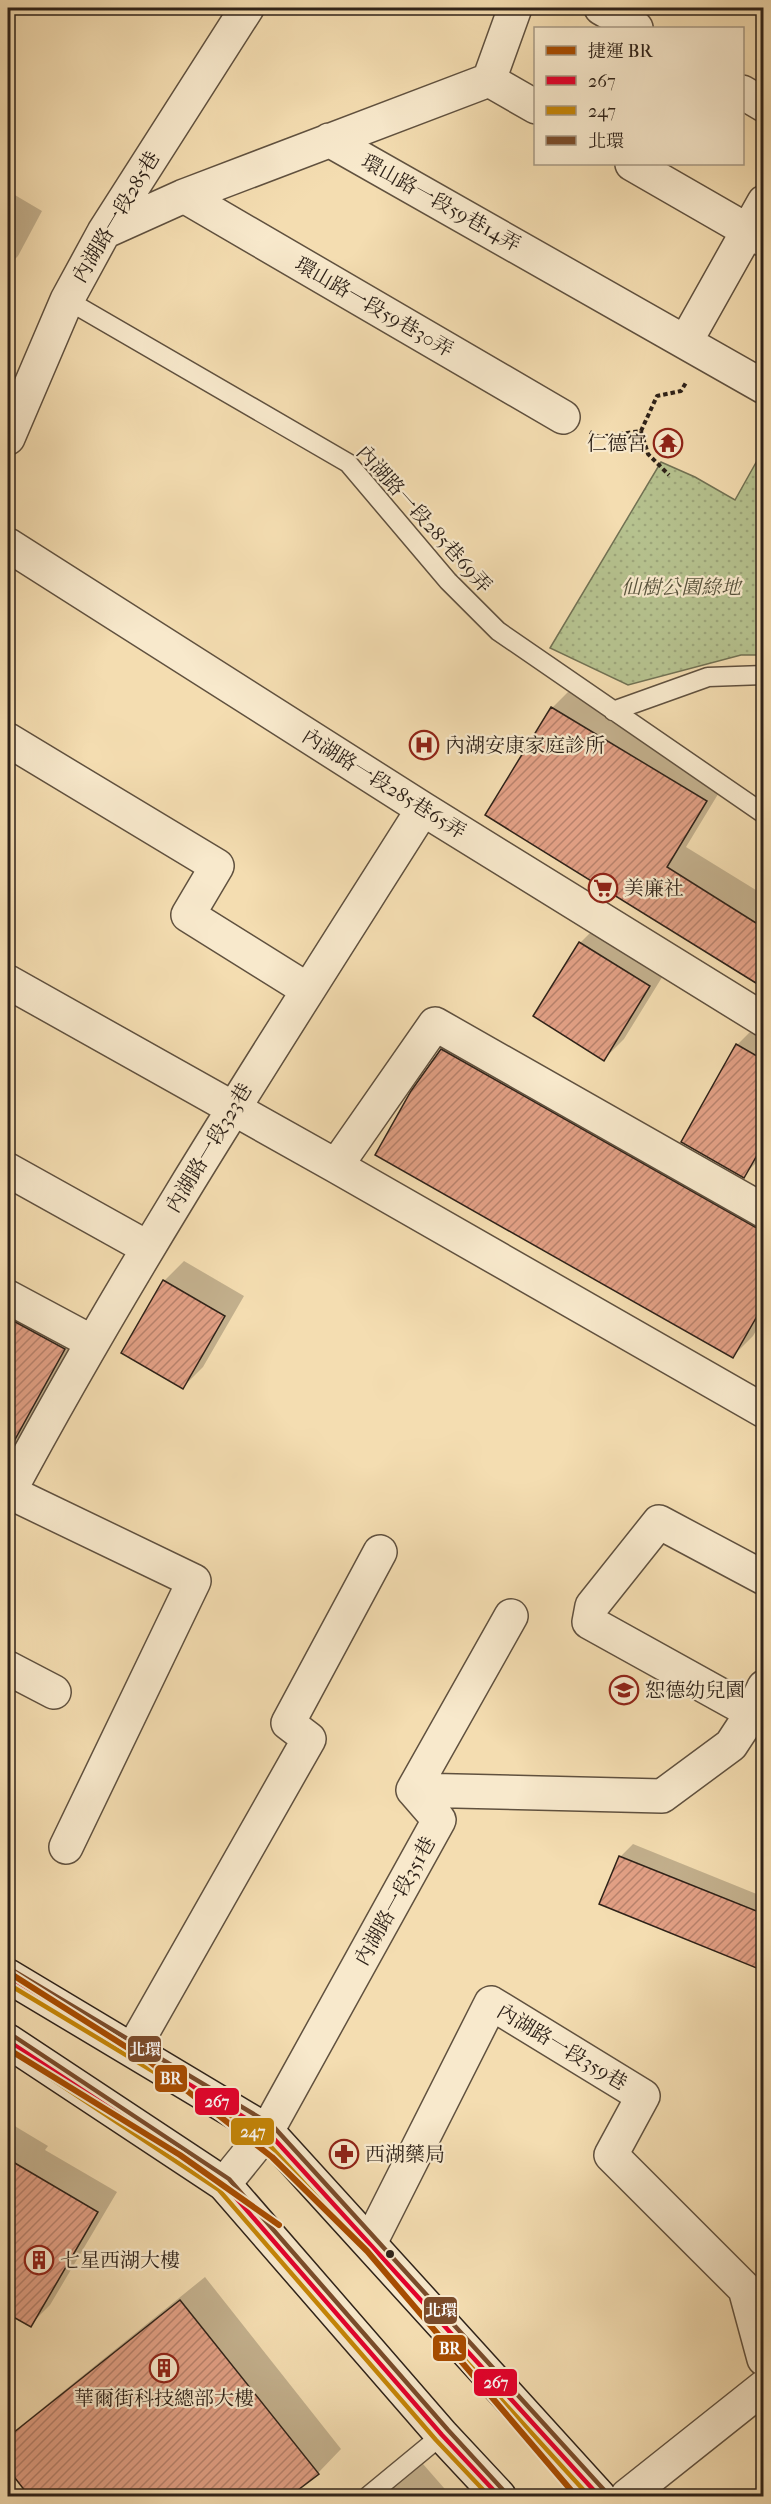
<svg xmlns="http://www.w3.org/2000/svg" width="771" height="2504" viewBox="0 0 771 2504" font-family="'IM FELL French Canon','Noto Serif TC',serif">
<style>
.park{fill:url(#park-dots);stroke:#727254;stroke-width:1.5}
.shadow{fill:#0003}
.building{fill:url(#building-hatch);stroke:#2e2219;stroke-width:1.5}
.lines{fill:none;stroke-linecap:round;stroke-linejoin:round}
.service-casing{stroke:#60513f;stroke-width:21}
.minor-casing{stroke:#60513f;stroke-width:36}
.secondary-casing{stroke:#2e2219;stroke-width:36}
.path{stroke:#2e2219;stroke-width:4;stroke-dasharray:4.5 3;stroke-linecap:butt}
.service{stroke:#f8e9cc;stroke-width:18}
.minor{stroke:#f8e9cc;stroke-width:33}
.secondary{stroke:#f8e9cc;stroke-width:33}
.bus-1-casing{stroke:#f8e9cc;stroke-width:9}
.bus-2-casing{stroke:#f8e9cc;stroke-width:9}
.bus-3-casing{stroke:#f8e9cc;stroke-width:9}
.bus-1{stroke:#e4002b;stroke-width:4.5}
.bus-2{stroke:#c58506;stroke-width:4.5}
.bus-3{stroke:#7a4b2a;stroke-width:4.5}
.metro-1-casing{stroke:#f8e9cc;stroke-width:10}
.metro-1{stroke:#a74c00;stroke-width:6}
.bus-dot{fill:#2e2219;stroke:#f8e9cc;stroke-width:2}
.labels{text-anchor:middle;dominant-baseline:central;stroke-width:4.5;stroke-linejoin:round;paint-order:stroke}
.street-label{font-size:20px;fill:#2e2219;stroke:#f8e9cc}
.poi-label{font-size:20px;fill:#2e2219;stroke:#f8e9cc;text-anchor:start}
.park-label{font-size:20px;font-style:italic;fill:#57523c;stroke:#f8e9cc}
.line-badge{stroke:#f8e9cc;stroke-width:2}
.badge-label{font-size:16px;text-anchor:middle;font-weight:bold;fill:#fff}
</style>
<defs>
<pattern id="park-dots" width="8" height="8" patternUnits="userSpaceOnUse" patternTransform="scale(1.5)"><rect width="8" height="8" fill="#b6c28f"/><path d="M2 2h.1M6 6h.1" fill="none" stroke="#9da67b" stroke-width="1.8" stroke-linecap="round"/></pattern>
<pattern id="building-hatch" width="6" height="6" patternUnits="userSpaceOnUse" patternTransform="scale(1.5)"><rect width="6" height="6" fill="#e2a085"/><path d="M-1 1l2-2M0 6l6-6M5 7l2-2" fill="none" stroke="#b8826c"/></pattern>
</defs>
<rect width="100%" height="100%" fill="#f4ddb1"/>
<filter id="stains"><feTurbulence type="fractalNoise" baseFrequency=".00333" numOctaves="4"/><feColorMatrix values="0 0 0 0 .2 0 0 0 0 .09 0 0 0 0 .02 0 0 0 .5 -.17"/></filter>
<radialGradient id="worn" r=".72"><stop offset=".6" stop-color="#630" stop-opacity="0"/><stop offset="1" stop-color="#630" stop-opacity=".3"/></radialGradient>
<path class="park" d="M763,450V655H741L628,685L550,648L661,462L695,477L735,500Z"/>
<path class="shadow" d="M8,191L42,211L18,256L8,266Z
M572,688L726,781L686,847L764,895V986L487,814L552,708Z
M600,923L669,966L624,1039L604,1059L580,943Z
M757,1025L764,1029L763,1156L743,1176L737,1045Z
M462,1030L764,1201V1317L753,1336L733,1356L442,1050Z
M184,1261L244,1296L203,1367L183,1387L164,1281Z
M8,1277L11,1286L84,1329L8,1470Z
M633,1844L764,1897V1969L620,1857Z
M8,2122L48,2146L45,2150L117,2192L50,2305L30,2325L8,2312Z
M205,2277L341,2449L318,2473L288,2496H31L8,2466V2436Z
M423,2464L451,2496H374L392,2490Z"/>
<path class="building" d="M551,707L707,801L667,867L764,928V988L485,815Z
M579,942L650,986L604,1061L533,1016Z
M736,1044L764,1060V1143L744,1178L681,1142Z
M441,1049L755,1227L764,1230V1304L733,1358L375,1155L411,1091Z
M163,1280L225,1316L183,1389L121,1353Z
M8,1318L65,1349L8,1452Z
M619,1856L764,1914V1971L599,1904Z
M8,2159L98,2212L31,2327L8,2314Z
M180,2300L319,2474L290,2496H29L8,2469V2437Z"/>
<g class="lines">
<g class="service-casing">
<path id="service" d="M67,300L348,463L448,581L498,631L764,814
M613,711L708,677L764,675
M368,2496L442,2435"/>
</g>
<g class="minor-casing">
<path id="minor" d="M601,8L636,28
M489,80L536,107
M742,92L764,105
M329,140L764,387
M632,164L764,240
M184,196L563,417
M104,232L184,196L489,80L515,8
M686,341L764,202
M8,438L67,300L104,232L247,8
M8,545L423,809L764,1020
M8,740L217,866L188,915L308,990
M8,982L336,1166L764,1411
M336,1166L435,1024L764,1211
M8,1170L148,1248
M8,1297L92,1342
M9,1492L194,1581L66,1847
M8,1494C134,1259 280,1035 423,809
M764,1578L659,1522L592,1606L589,1622L764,1719
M8,1668L54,1692
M413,1790L662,1796L731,1745L752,1713L764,1687
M133,2049L309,1739L288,1723L380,1552
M224,2184L267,2131L439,1820L413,1790L511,1616
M370,2243L491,2003L643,2096L611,2155L745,2289L764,2359
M627,2496L764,2387"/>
</g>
<g class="secondary-casing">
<path id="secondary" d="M8,1976L267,2131L599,2496
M8,2041L224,2184L442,2435L499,2496"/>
</g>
<path class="path" d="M641,431L648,454L669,475
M590,432L599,437L641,431L657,396L681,391L687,381"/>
<use href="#service" class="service"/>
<use href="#minor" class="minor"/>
<use href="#secondary" class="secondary"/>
<g class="bus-1-casing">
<path id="bus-1" d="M8,1976L267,2131L599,2496
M8,2041L224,2184L442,2435L499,2496"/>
</g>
<g class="bus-2-casing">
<path id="bus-2" d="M8,1984L262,2137L589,2496
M8,2050L219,2190L436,2440L489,2496"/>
</g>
<g class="bus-3-casing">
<path id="bus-3" d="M12,1970L272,2125L605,2491
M12,2035L229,2179L448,2430L504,2491"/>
</g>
<use href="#bus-1" class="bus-1"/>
<use href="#bus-2" class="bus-2"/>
<use href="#bus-3" class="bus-3"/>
<g class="metro-1-casing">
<path id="metro-1" d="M8,1972L150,2062L272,2157L367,2251L576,2496
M8,2049L180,2155L279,2225"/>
</g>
<use href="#metro-1" class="metro-1"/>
</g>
<defs>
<g id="temple-ring" transform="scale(1.5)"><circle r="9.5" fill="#f8e9cc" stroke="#8f2418" stroke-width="1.5"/><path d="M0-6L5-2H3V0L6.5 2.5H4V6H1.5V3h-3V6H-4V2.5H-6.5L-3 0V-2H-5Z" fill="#8f2418"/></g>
<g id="hospital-ring" transform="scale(1.5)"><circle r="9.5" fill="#f8e9cc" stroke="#8f2418" stroke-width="1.5"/><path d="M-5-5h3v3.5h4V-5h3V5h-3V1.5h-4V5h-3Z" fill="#8f2418"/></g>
<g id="supermarket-ring" transform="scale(1.5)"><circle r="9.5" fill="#f8e9cc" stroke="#8f2418" stroke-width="1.5"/><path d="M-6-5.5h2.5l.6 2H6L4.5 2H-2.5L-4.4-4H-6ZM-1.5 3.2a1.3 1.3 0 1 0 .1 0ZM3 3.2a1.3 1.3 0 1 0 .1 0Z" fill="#8f2418"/></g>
<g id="school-ring" transform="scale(1.5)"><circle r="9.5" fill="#f8e9cc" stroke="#8f2418" stroke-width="1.5"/><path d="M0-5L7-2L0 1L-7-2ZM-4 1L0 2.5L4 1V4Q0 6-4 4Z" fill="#8f2418"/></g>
<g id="pharmacy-ring" transform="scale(1.5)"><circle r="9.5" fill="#f8e9cc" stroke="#8f2418" stroke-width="1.5"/><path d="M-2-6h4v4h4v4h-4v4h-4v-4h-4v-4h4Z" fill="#8f2418"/></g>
<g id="building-ring" transform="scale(1.5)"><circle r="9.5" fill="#f8e9cc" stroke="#8f2418" stroke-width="1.5"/><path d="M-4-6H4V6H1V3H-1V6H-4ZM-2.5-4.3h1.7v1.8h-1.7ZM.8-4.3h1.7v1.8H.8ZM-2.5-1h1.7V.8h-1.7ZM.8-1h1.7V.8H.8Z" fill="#8f2418"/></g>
</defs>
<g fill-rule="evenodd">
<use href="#temple-ring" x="668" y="443"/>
<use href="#hospital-ring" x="424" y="745"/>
<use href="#supermarket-ring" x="603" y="888"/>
<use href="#school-ring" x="624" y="1690"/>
<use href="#pharmacy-ring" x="344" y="2154"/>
<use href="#building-ring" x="39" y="2260"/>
<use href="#building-ring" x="164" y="2368"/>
</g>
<circle class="bus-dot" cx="390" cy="2254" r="5"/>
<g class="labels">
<g class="street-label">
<text transform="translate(441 203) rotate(29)">環山路一段59巷14弄</text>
<text transform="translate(116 217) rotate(-59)">內湖路一段285巷</text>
<text transform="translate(374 307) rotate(30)">環山路一段59巷30弄</text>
<text transform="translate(424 519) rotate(48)">內湖路一段285巷69弄</text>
<text transform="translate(384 784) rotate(32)">內湖路一段285巷65弄</text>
<text transform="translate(209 1148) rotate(-59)">內湖路一段323巷</text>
<text transform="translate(395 1901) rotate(-61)">內湖路一段351巷</text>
<text transform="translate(562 2047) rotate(31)">內湖路一段359巷</text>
</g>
<g class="poi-label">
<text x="647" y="443" text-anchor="end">仁德宮</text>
<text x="445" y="745">內湖安康家庭診所</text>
<text x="624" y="888">美廉社</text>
<text x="645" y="1690">恕德幼兒園</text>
<text x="365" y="2154">西湖藥局</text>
<text x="60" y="2260">七星西湖大樓</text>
<text x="164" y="2398" text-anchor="middle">華爾街科技總部大樓</text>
</g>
<g class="park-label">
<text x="681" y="587">仙樹公園綠地</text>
</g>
</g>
<g class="line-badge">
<rect x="127" y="2035" width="35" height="28" rx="6" fill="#7a4b2a"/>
<rect x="154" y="2064" width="34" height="29" rx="6" fill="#a74c00"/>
<rect x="194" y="2087" width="46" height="29" rx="6" fill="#e4002b"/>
<rect x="230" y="2117" width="45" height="29" rx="6" fill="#c58506"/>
<rect x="423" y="2296" width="35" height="29" rx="6" fill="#7a4b2a"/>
<rect x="432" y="2334" width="35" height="28" rx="6" fill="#a74c00"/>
<rect x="473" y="2368" width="45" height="29" rx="6" fill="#e4002b"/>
</g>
<g class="badge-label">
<text x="145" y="2055">北環</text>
<text x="171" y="2084">BR</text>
<text x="217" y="2107">267</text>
<text x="253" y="2137">247</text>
<text x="441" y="2316">北環</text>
<text x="450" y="2354">BR</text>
<text x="496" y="2388">267</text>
</g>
<rect width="771" height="2504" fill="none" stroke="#f4ddb1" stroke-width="30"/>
<rect x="9" y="9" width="753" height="2486" fill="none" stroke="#2e2219" stroke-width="3"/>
<rect x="15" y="15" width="741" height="2474" fill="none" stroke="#2e2219" stroke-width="1.5"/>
<rect x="534" y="27" width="210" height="138" fill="#f8e9cc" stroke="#a79984" stroke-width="1.5"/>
<rect x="546" y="46" width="30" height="9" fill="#a74c00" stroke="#a79984" stroke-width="1.5"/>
<text x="588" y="57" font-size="18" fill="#2e2219">捷運 BR</text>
<rect x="546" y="76" width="30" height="9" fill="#e4002b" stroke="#a79984" stroke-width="1.5"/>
<text x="588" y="87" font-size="18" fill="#2e2219">267</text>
<rect x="546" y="106" width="30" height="9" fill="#c58506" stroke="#a79984" stroke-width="1.5"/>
<text x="588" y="117" font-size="18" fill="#2e2219">247</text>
<rect x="546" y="136" width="30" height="9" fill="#7a4b2a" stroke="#a79984" stroke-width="1.5"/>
<text x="588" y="147" font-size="18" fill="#2e2219">北環</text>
<rect width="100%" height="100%" filter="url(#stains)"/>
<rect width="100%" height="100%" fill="url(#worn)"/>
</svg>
